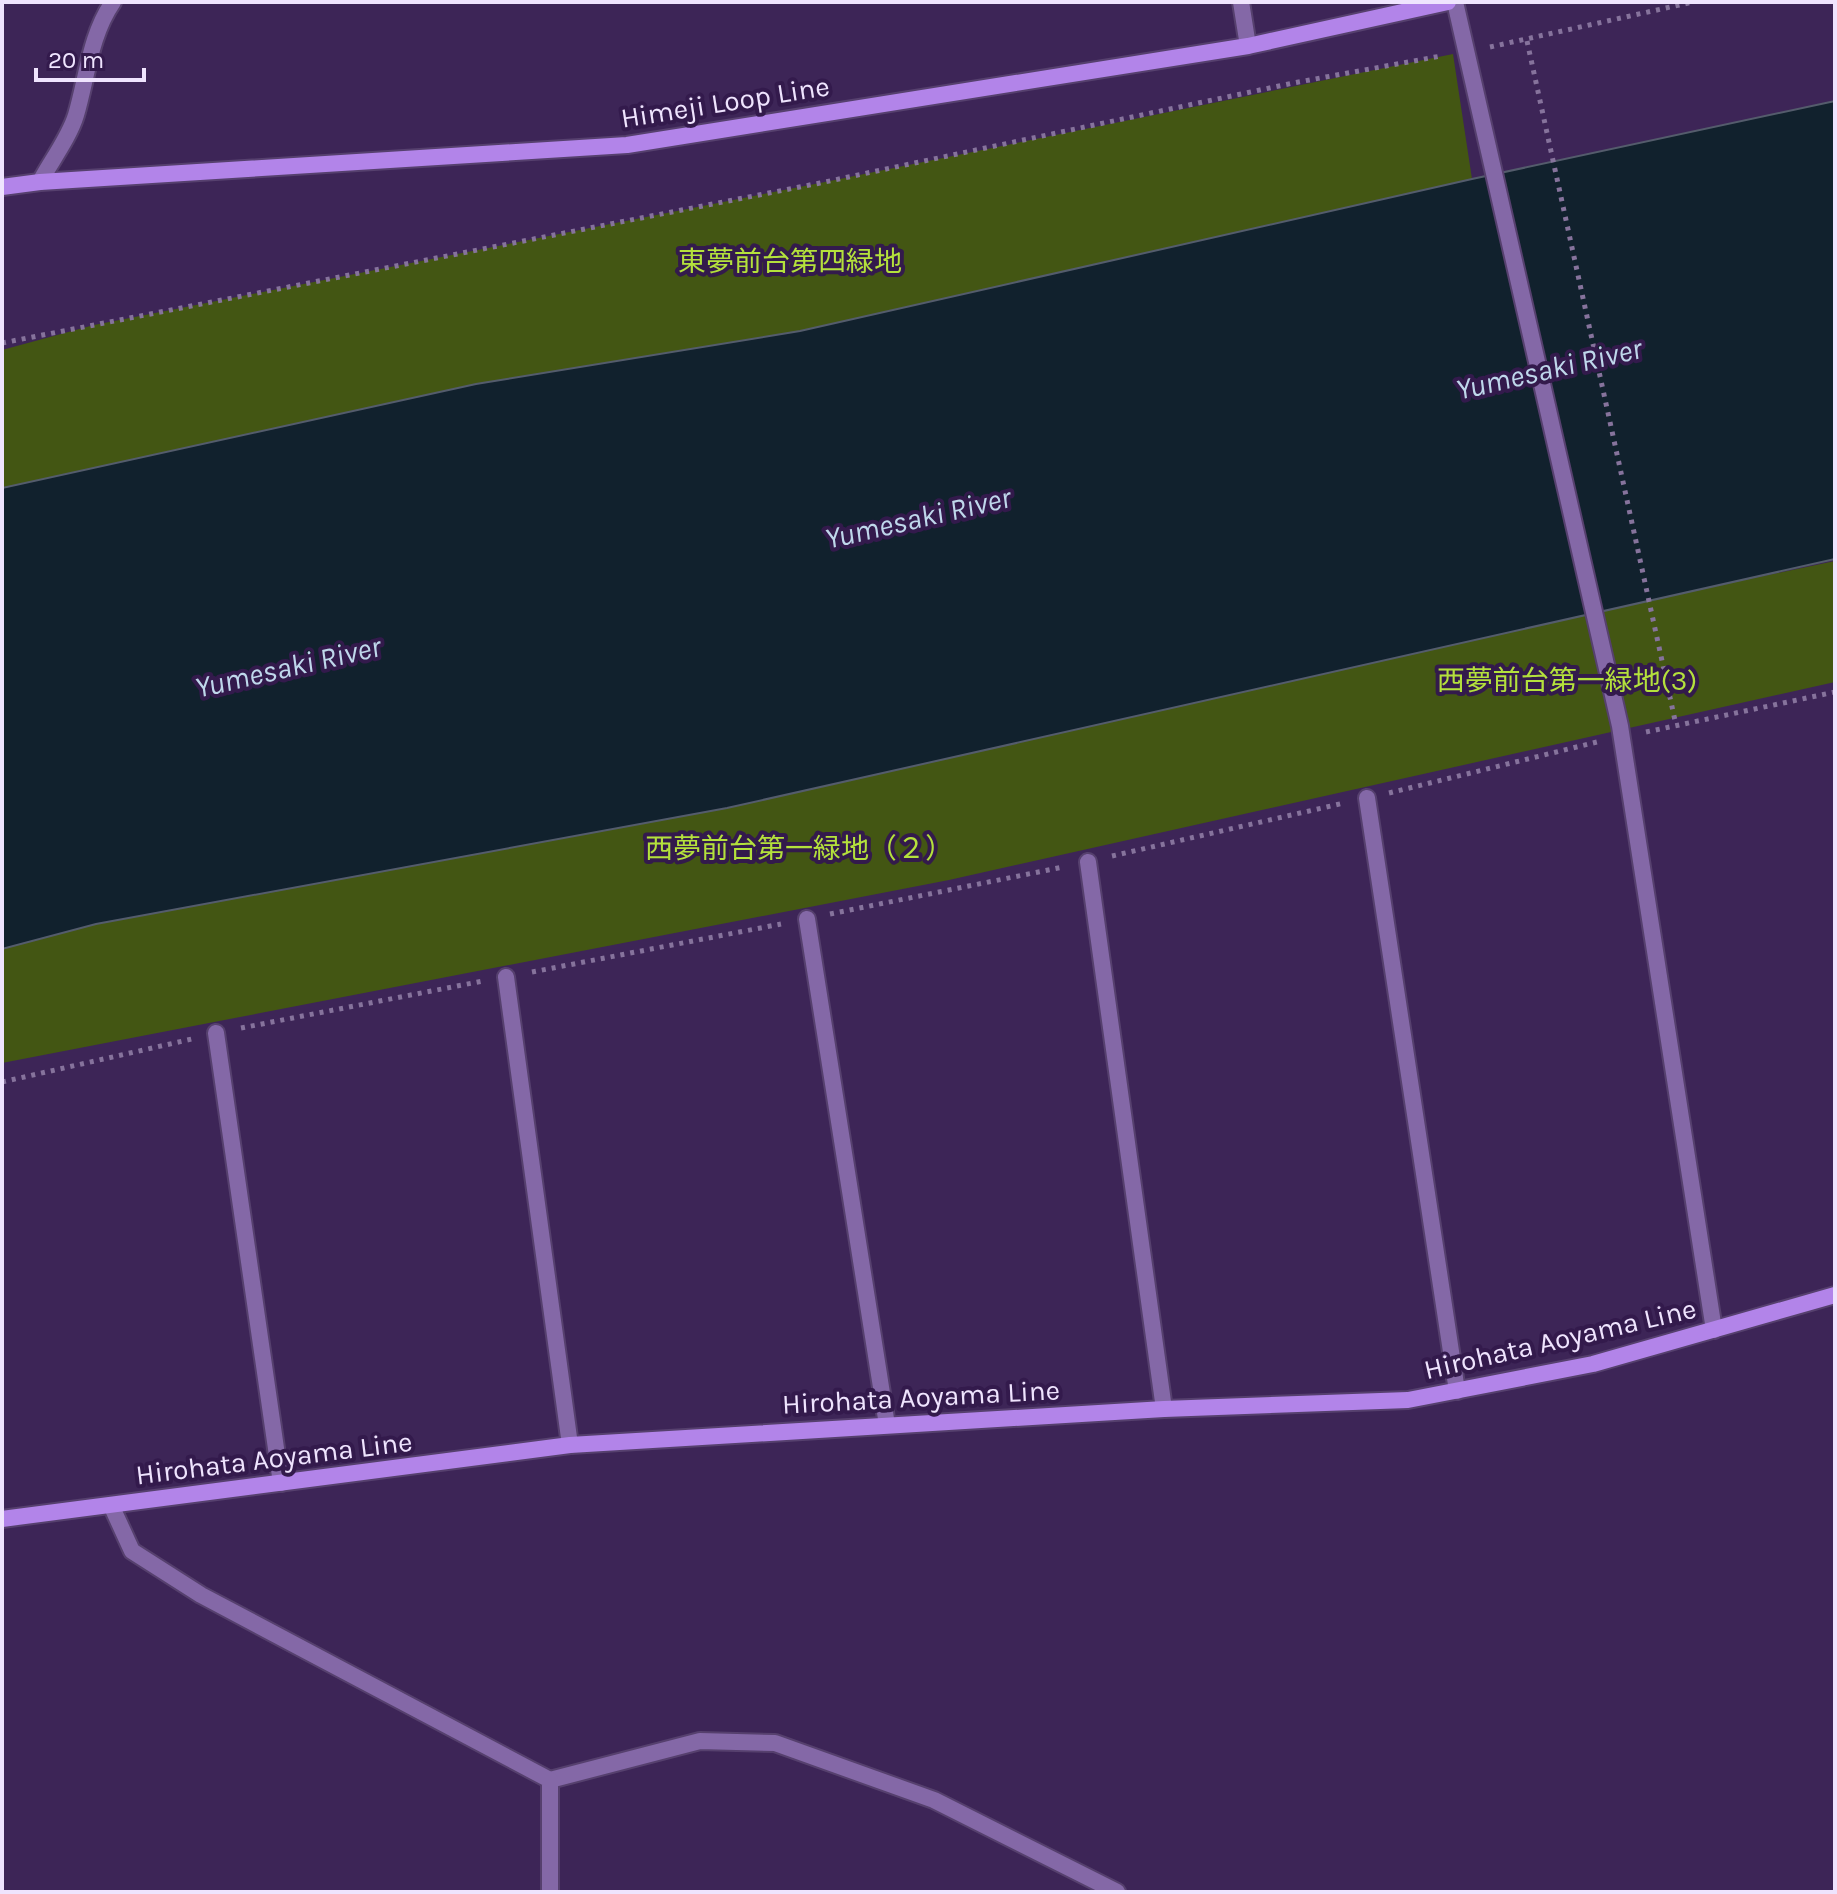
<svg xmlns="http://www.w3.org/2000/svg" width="1837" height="1894" viewBox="0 0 1837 1894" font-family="Karla,'Noto Sans JP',sans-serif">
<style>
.green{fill:#435613}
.water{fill:#11212d;stroke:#545c6c;stroke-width:2}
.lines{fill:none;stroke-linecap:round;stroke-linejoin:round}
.service-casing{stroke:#56406e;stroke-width:20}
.minor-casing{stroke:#56406e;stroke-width:20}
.tertiary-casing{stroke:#56406e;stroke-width:20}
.secondary-casing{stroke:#56406e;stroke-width:20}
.path{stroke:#86739c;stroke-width:5;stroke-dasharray:4 6;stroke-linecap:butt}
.service{stroke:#8468a7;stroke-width:16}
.minor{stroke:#8468a7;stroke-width:16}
.tertiary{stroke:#8468a7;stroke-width:16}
.secondary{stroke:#b284e9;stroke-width:16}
.labels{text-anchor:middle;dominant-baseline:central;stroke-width:8;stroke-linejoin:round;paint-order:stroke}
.street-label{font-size:28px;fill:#efe4fe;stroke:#331a4c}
.park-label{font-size:28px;fill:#b4e13c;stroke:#331a4c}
.water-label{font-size:30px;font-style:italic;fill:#bfd7eb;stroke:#331a4c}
</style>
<rect width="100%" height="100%" fill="#3d2557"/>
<path class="green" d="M1453,54L1472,179L800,331L333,416L2,488V350L94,325L820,183Z
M1835,561V682L949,880L2,1063V949L96,924L925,763L1606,609Z"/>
<path class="water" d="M1835,101V559L727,808L96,924L2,949V488L476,384L800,331L1472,179Z"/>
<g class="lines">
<g class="service-casing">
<path id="service" d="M1367,798L1457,1391
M1088,862L1164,1409
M807,919L887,1425
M506,977L570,1445
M216,1033L281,1483"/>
</g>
<g class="minor-casing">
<path id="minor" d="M1241,2L1248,46
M1455,2L1620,726L1714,1330
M40,182C51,161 69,138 76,115C87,78 90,35 113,2
M550,1780L700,1741L775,1743L934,1800L1117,1892"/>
</g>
<g class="tertiary-casing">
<path id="tertiary" d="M111,1505L132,1551L201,1595L550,1780V1892"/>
</g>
<g class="secondary-casing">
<path id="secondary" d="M2,187L40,182L627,145L1248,46L1448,2
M2,1519L570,1445L1164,1409L1408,1400L1593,1364L1835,1295"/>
</g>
<path class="path" d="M1527,41L1676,725
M1490,47L1693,2
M2,343L820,183L1293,83L1441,56
M1646,732L1835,692
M1389,793L1597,742
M1112,856L1344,803
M830,914L1063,867
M532,972L781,924
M241,1028L483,981
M2,1082L192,1039"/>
<use href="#service" class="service"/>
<use href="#minor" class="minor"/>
<use href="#tertiary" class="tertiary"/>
<use href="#secondary" class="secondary"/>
</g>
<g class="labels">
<g class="street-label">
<text transform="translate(725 102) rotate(-9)">Himeji Loop Line</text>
<text transform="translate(1560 1339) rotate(-13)">Hirohata Aoyama Line</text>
<text transform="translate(921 1397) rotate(-3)">Hirohata Aoyama Line</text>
<text transform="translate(274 1458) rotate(-7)">Hirohata Aoyama Line</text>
</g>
<g class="park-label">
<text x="790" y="261">東夢前台第四緑地</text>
<text x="1567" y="680">西夢前台第一緑地(3)</text>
<text x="799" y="848">西夢前台第一緑地（２）</text>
</g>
<g class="water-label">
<text transform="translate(1549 369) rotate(-13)">Yumesaki River</text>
<text transform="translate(918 518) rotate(-13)">Yumesaki River</text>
<text transform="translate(288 667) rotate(-13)">Yumesaki River</text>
</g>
</g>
<rect width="1837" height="1894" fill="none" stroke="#efe4fe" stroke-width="8"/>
<path d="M36 68v12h108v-12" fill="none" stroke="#efe4fe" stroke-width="4"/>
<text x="48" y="68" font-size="24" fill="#efe4fe" stroke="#331a4c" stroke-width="6" paint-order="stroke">20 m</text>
</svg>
